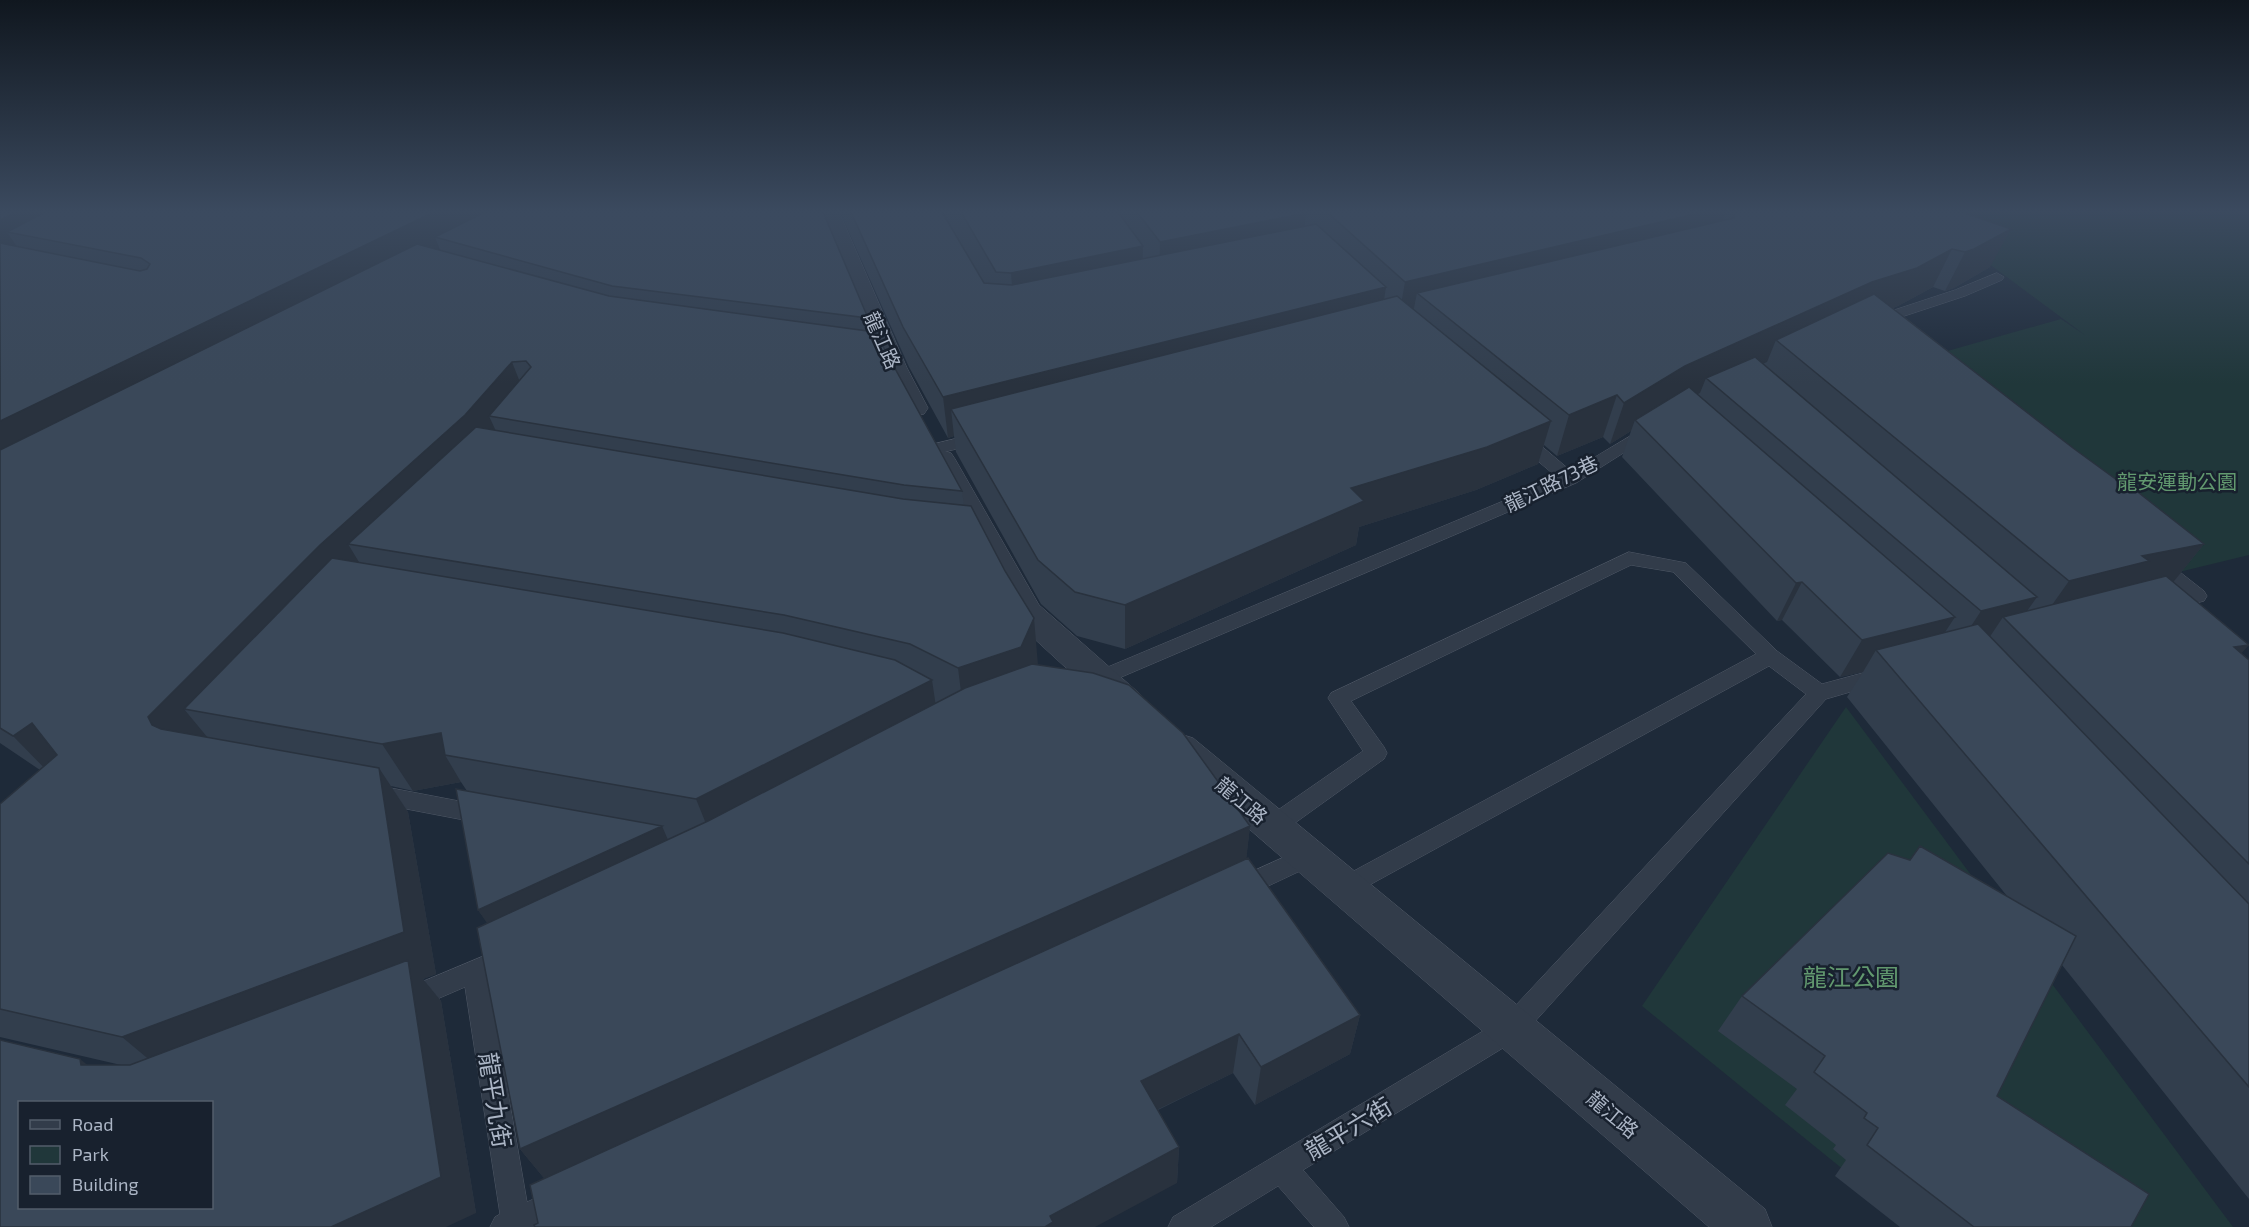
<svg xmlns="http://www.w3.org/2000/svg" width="2249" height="1227" viewBox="0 0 2249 1227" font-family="'Exo 2','Noto Sans TC',sans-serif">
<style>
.green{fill:#20373a}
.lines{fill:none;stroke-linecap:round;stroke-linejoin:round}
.lane-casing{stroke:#505967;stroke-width:1}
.street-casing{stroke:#505967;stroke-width:1}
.lane{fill:#323c4a;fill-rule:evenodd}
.street{fill:#323c4a;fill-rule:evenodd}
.wall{fill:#323e4d}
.shaded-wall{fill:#29323e}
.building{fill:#3a4859;stroke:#29323e;stroke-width:1.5;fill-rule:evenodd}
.labels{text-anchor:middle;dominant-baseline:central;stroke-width:5;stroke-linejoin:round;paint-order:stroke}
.street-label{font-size:20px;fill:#acb6c6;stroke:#18212e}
.park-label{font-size:20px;fill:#62996f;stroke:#18212e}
.near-park-label{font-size:24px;fill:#62996f;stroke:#18212e}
.near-street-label{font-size:24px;fill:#acb6c6;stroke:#18212e}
</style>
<rect width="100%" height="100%" fill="#1e2a39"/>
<path class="green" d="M1919,212H2249V555L2179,572L1912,361L2061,319L2085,335Z
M1846,707L2233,1227H1914L1642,1006Z"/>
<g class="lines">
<g class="lane-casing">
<path id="lane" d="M1997,273L2004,277L2002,280L1965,296L1880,324L1875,325L1868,321L1870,318L1955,290Z
M1649,425L1657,430L1655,433L1576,483L1098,687L1091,690L1084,687L1081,682L1084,677L1558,478L1514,441L1512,437L1514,433H1526L1571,471Z
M979,433L985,434L987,438L985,442L936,454L928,449L930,445Z
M1629,552L1686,563L1777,651L1822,684L1881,668L1888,671L1891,676L1888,681L1826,699L1521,1037L1303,1170L1344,1217L1349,1227H1314L1278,1186L1211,1227H1168L1173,1217L1503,1019L1806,694L1769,666L1353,894L1345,897L1337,894L1333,887L1337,880L1756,654L1673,572L1631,565L1351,701L1384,747L1387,753L1384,759L1281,833L1273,835L1265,833L1261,826L1265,819L1363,751L1328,698L1331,693Z
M2155,556L2162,558L2204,591L2207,596L2204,601L2165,611L2158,609L2155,604L2158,599L2181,593L2148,566L2146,562L2148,558Z
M375,785L485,806L493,808L496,815L493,822L485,824L375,803L367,800L364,794L367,788Z
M1309,846L1317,849L1321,856L1317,863L1247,896L1238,899L1229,896L1226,889L1229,882Z
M510,945L519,948L523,956L519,964L488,977L527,1202L560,1187L570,1192L575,1202L570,1212L538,1227H490L495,1217L500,1214L465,987L407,1012L398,1008L394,1000L398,992Z"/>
</g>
<g class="street-casing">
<path id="street" d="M817,212H839L907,368L928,408L924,414L914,416L904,414L900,408L881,368Z
M941,450L951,453L955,459L1039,605L1140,694L1145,703L1140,712L1127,716L1114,712L1015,621L927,459L931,453Z
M1180,734L1193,738L1765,1209L1772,1227H1709L1167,758L1162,748L1167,738Z"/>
</g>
<use href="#lane" class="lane"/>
<use href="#street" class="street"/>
</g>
<path class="wall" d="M0,212H823L868,318L870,331L962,491L964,505L1037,665L1250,826L1246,859L1360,1015L1350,1054L1255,1105L1233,1073L1158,1110L1179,1147L1177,1183L538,1223L544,1178L520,1149L488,923L478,910L467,791L461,782L413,791L391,786L408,812L436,974L423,979L441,1001L476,1213L87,1065H121L0,1037V804L40,770L0,743Z
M840,212H942L960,242L943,212H1962L1990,267L1954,288L1945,291L1933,287L1898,306L1893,308L2073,448L2204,544L2173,582L2241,653L2249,660V1199L2062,965L1997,1096L2131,1227H1900L1835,1176L1846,1160L1833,1149L1836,1145L1785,1105L1797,1089L1718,1031L1742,996L2007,896L1847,697L1863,672L1840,677L1782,620L1777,621L1622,457L1631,431L1610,444L1603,437L1557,456L1544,445L1538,464L1476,490L1359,527L1356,545L1125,649L1077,636L1041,604L956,452L954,436L948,438L909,367Z"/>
<path class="shaded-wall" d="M16,212H114L7,232L26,260L0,249V220Z
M434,212H527L435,237L442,255L0,481V421Z
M1703,212H1726L1714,244L1417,293L1412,318L1398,322L1405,282Z
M1306,213L1302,251L1159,280L1160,242Z
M2011,229L1990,267L1954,288L1945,291L1965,252Z
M1143,246L1142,285L1014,312L1011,273Z
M1952,249L1933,287L1898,306L1854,321L1776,340L1767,362L1715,386L1706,378L1700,393L1670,407L1635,420L1631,431L1610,444L1624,403L1685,366L1872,282Z
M1386,287L1380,326L951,409L954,436L948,438L943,397Z
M512,362L529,405L489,416L500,440L348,544L365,572L184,709L208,738L186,762L152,725L148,717L320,545Z
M1617,395L1603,437L1557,456L1569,415Z
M1551,421L1538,464L1476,490L1359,527L1356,545L1125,649V605L1351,488Z
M2204,544L2166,591L2035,629L2069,581L2142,556Z
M1802,582L1782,620L1777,621L1796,583Z
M2037,597L2014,629L2003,617L1987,641L1956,649L1981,611Z
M1955,617L1930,655L1876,650L1863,672L1840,677L1862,640Z
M1034,618L1038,665L964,716L958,668Z
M2249,645L2206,692L2234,647Z
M932,680L939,727L715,846L696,799Z
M32,723L74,768L56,780L13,736Z
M441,733L445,755L461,782L413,791L382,744Z
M379,768L408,812L436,974L423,979L441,1001L476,1213L446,1227H331L170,1077L122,1037Z
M662,826L678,863L502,945L478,910Z
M1250,826L1245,872L552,1188L520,1149Z
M1360,1015L1350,1054L1255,1105L1261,1067Z
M1239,1034L1233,1073L1140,1118L1141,1081Z
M80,1059L130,1099L81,1065Z
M1179,1147L1177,1183L1095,1227H1045L1050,1216Z"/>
<path class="building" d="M0,212H16L0,220Z
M45,212H434L0,421V243L140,271L147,269L150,264L141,258L7,232Z
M485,212H823L868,318L612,286L435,237Z
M851,212H942L984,283L1012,285L1316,224L1386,287L943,397L903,327Z
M961,212H1118L1143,246L1011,273L996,272Z
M1137,212H1305L1306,213L1160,242Z
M1327,212H1703L1405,282Z
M1735,212H1962L2011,229L1974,249L1965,252L1952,249L1917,268L1872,282L1685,366L1624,403L1617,395L1569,415L1417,293L1734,218Z
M417,244L609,296L875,332L962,491L904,485L489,416L531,367L526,361L512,362L465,415L320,545L148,717L152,725L161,729L379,768L404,932L122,1037L0,1009V804L57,755L32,723L13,736L0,728V450Z
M1874,294L2073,448L2121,483L2125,482L2204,544L2142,556L2149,561L2069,581L1776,340Z
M1397,296L1551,421L1487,447L1351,488L1364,501L1125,605L1075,592L1038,560L951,409Z
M1755,357L2037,597L1981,611L1706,378Z
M1689,387L1955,617L1862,640L1802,582L1796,583L1635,420Z
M476,427L903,499L971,506L1005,571L1034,618L1021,647L958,668L910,644L784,615L348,544Z
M332,558L783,633L895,660L932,680L696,799L445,755L441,733L382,744L184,709Z
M2166,576L2249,645L2234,647L2249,660V864L2003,617Z
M1978,624L2249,904V1087L1876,650Z
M1032,664L1093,673L1129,685L1183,733L1250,826L520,1149L477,928L708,821L965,688Z
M456,789L662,826L478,910Z
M1920,846L2076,936L1997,1096L2149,1194L2131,1227H1974L1867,1145L1878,1128L1864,1118L1867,1113L1814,1072L1825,1056L1742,996L1888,853L1910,860Z
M1248,858L1360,1015L1261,1067L1239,1034L1141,1081L1179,1147L1050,1216L1053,1222L1045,1227H535L534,1225L538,1223L530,1185Z
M408,960L441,1177L331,1227H0V1040L80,1059L81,1065H130ZM20,1102H212V1208H20Z"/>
<linearGradient id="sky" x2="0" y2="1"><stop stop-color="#10171f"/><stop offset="0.55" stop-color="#3b4a5f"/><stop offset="1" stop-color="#3b4a5f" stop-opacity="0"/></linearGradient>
<rect width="2249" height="384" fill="url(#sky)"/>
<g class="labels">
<g class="street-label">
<text transform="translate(883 340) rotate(66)">龍江路</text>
<text transform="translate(1551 483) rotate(-26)">龍江路73巷</text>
<text transform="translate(1242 800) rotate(40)">龍江路</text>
<text transform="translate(1613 1114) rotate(40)">龍江路</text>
</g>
<g class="park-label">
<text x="2177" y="481">龍安運動公園</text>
</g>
<g class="near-park-label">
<text x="1851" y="976">龍江公園</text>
</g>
<g class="near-street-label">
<text transform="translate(496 1100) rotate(81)">龍平九街</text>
<text transform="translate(1348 1128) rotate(-31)">龍平六街</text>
</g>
</g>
<rect x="18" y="1101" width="195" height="108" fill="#18212e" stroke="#535d6b" stroke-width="1.5"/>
<rect x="30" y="1120" width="30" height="9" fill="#323c4a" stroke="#535d6b" stroke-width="1.5"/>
<text x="72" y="1131" font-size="18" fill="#acb6c6">Road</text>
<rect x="30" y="1146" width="30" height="18" fill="#20373a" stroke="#535d6b" stroke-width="1.5"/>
<text x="72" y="1161" font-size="18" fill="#acb6c6">Park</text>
<rect x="30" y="1176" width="30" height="18" fill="#3a4859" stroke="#535d6b" stroke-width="1.5"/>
<text x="72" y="1191" font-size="18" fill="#acb6c6">Building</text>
</svg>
